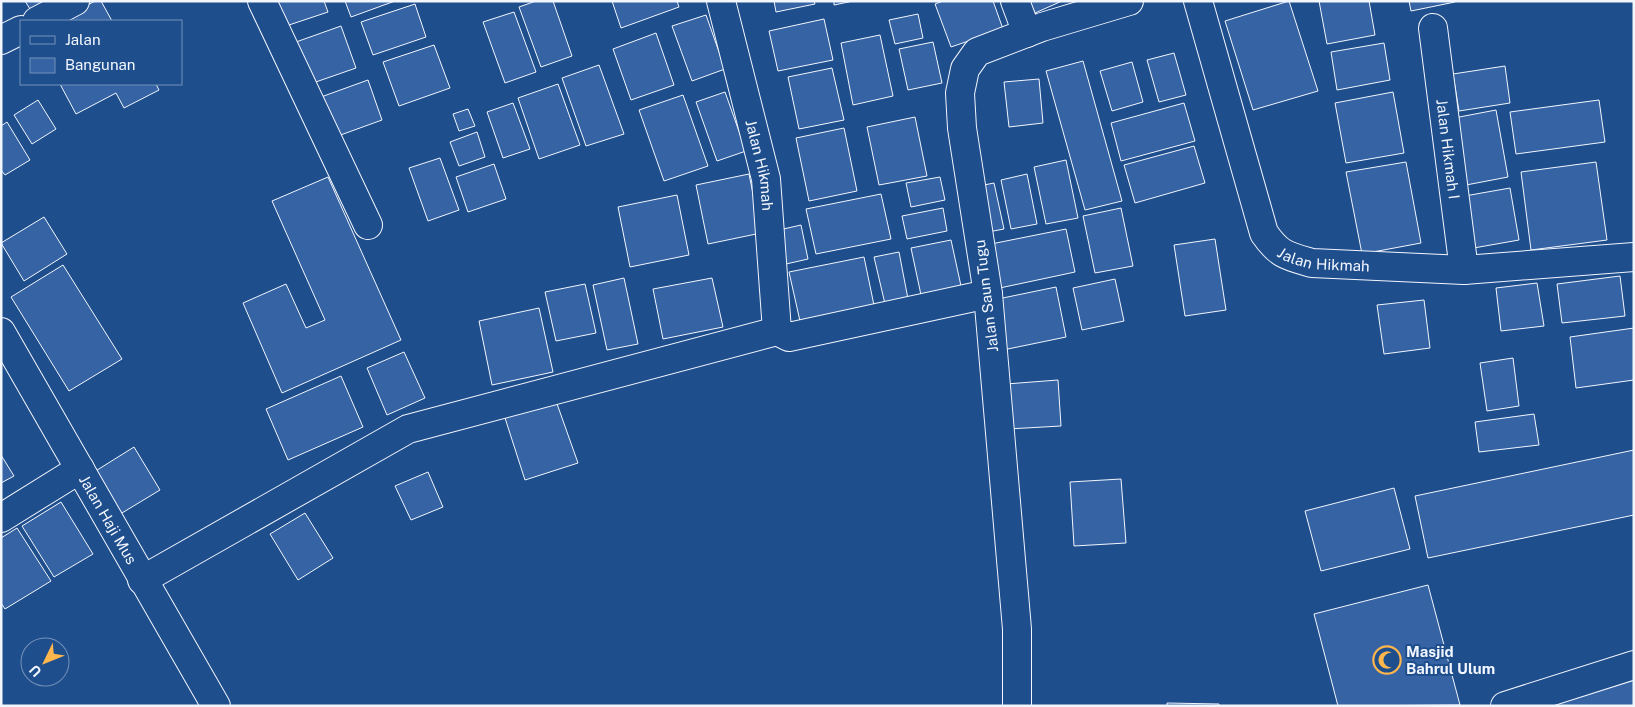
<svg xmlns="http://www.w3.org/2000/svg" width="1635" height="707" viewBox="0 0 1635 707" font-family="'Public Sans',sans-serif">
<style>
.building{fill:#3563a3;stroke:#f2f6ff}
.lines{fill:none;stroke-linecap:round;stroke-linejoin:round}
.minor-casing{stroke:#f2f6ff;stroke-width:30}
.minor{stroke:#1f4e8c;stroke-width:28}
.labels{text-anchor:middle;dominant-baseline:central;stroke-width:4;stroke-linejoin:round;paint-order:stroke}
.street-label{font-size:15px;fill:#f2f6ff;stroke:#1f4e8c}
.poi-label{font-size:15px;font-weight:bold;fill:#f2f6ff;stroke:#1f4e8c;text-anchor:start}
</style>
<rect width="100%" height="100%" fill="#1f4e8c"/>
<path class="building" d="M25,1H61L35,17Z
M95,1H101L112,21H65L64,18Z
M267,1H324L328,12L277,29Z
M345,1H395L351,17Z
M536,1H553L572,56L541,67L519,7Z
M612,1H677L679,7L621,28Z
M774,1H814L815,4L776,12Z
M834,1H853L834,5Z
M943,1H993L1003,29L951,47L935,4Z
M1029,1H1062L1035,13Z
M1289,1L1318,91L1253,110L1225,21Z
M1319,1H1369L1375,35L1327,44Z
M1409,1H1455V2L1411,11Z
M415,4L426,37L373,55L361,22Z
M514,12L536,72L505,83L483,22Z
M918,14L923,38L895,44L889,20Z
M706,15L725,69L692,81L672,26Z
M824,19L833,60L778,71L769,31Z
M341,26L356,68L310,84L296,42Z
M656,33L674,85L631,100L613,49Z
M880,35L893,96L853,105L841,43Z
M933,42L942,83L908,90L899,49Z
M1384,43L1390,80L1337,90L1331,52Z
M434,45L450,88L399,106L383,62Z
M1174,53L1186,95L1159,102L1147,60Z
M1083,61L1122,201L1085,210L1046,71Z
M1132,62L1143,102L1112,111L1100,71Z
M599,65L624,134L586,146L562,78Z
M1505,66L1510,103L1459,111L1453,74Z
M832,68L844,120L799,129L788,77Z
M1039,79L1043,123L1009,127L1004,82Z
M368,80L382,120L335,137L321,97Z
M60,84H156L159,90L124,108L116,93L76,114Z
M558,84L580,145L539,159L518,98Z
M725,92L746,151L717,161L696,102Z
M1393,92L1404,153L1346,163L1335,103Z
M683,95L708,166L664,181L639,110Z
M38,100L56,129L32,144L14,115Z
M1599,100L1605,142L1516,154L1510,112Z
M513,103L530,149L503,158L487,112Z
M1184,103L1195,141L1121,161L1111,123Z
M468,109L475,126L459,131L453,114Z
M1496,110L1508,177L1466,185L1454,118Z
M915,117L927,176L879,185L867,127Z
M7,122L30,160L5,175L1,170V126Z
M844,128L857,191L809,201L796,138Z
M477,132L485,157L459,166L450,142Z
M1194,146L1205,183L1135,203L1124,165Z
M440,158L459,210L428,221L409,168Z
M1066,160L1078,218L1046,224L1034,167Z
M1406,162L1421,243L1362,254L1346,172Z
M1596,162L1607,240L1531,250L1521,172Z
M494,164L506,199L468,212L456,177Z
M749,174L761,233L708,244L696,185Z
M1027,174L1037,224L1011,229L1001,180Z
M328,177L401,340L282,393L243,303L286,284L306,328L325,320L272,201Z
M940,177L945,200L911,207L906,183Z
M994,183L1004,229L983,233L974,187Z
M1510,188L1519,240L1468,249L1459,197Z
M881,194L891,239L816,254L806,209Z
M677,195L689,255L630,267L618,207Z
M943,208L947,231L907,239L902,216Z
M1121,208L1133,266L1095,273L1083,216Z
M44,217L67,254L24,281L1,243Z
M801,225L808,259L786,264L779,230Z
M1066,229L1075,272L995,289L986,245Z
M1215,239L1226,310L1185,316L1174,245Z
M951,240L961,286L921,295L911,248Z
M899,252L908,299L885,304L874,257Z
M864,257L876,315L802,330L789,272Z
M63,265L122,359L69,391L11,297Z
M1620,276L1625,316L1562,323L1557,284Z
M624,278L638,344L607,350L593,285Z
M712,278L723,327L663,339L653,289Z
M1115,279L1124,321L1082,330L1073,288Z
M1537,283L1544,326L1501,331L1496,288Z
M585,284L596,333L556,341L545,292Z
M1056,287L1066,337L1003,350L993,300Z
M1424,300L1430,348L1384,354L1377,305Z
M539,308L553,372L492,385L479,321Z
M1634,328V380L1576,388L1570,337Z
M404,352L425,398L387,415L367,368Z
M1513,358L1519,406L1487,411L1480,363Z
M341,376L363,427L288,460L266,409Z
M1058,380L1061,426L1008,429L1006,384Z
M556,401L578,463L525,480L505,418Z
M1534,414L1539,445L1479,452L1475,422Z
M134,447L160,490L112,519L86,477Z
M1634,450V515L1428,558L1415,496Z
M1,455L14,476L1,483Z
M428,472L443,507L411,520L395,486Z
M1121,479L1126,543L1074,546L1070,482Z
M1394,488L1410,549L1321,571L1305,511Z
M61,502L93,554L54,577L22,526Z
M305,513L333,558L298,580L270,534Z
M17,528L51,581L5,609L1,603V538Z
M1428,585L1460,705L1338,706L1314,614Z
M1634,680V706H1540Z
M1167,703L1219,704V706H1167Z"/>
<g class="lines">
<g class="minor-casing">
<g id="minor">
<path d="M262,1L368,225"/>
<path id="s1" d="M721,1L766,179L777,331"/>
<path d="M1015,1L1027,33"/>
<path id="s2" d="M1198,1L1264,233C1279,255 1287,256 1312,263L1464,270L1634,257"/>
<path d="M37,21L75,1"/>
<path id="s3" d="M1433,28L1464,270"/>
<path d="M1,40L21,30"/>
<path id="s4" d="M1,332L216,706"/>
<path d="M1,518L80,469"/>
<path d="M142,580L408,429L777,331L789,337L988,294"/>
<path d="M1017,706V629L988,294L962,128L960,93L965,69L977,52L1042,27L1129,1"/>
<path d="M1505,706L1634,665"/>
</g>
</g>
<use href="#minor" class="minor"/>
</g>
<defs>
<g id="mosque-ring" transform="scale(1.4375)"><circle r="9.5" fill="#1f4e8c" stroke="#ffb74d" stroke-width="1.5"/><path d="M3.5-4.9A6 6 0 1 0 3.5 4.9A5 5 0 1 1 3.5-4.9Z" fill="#ffb74d"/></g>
</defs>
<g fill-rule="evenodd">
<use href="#mosque-ring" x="1387" y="660"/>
</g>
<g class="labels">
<g class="street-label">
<text stroke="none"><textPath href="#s3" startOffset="122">Jalan Hikmah I</textPath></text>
<text stroke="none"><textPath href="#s1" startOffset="169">Jalan Hikmah</textPath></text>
<text stroke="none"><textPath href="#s2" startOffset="311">Jalan Hikmah</textPath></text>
<text transform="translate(986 296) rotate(-97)">Jalan Saun Tugu</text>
<text stroke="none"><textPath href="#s4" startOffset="216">Jalan Haji Mus</textPath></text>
</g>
<g class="poi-label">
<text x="1406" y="651">Masjid<tspan x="1406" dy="17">Bahrul Ulum</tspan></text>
</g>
</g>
<rect width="1635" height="707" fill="none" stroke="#f2f6ff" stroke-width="5"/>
<rect x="20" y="20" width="162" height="65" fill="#1f4e8c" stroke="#7391ba"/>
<rect x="30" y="36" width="25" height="8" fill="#1f4e8c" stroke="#7391ba"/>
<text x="65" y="45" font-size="15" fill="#f2f6ff">Jalan</text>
<rect x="30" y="58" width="25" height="15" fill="#3563a3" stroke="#7391ba"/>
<text x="65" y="70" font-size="15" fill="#f2f6ff">Bangunan</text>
<g transform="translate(45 662) rotate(227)"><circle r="24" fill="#1f4e8c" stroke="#7391ba"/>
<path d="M0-4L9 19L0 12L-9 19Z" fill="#ffb74d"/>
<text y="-8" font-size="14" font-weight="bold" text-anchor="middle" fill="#f2f6ff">U</text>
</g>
</svg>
